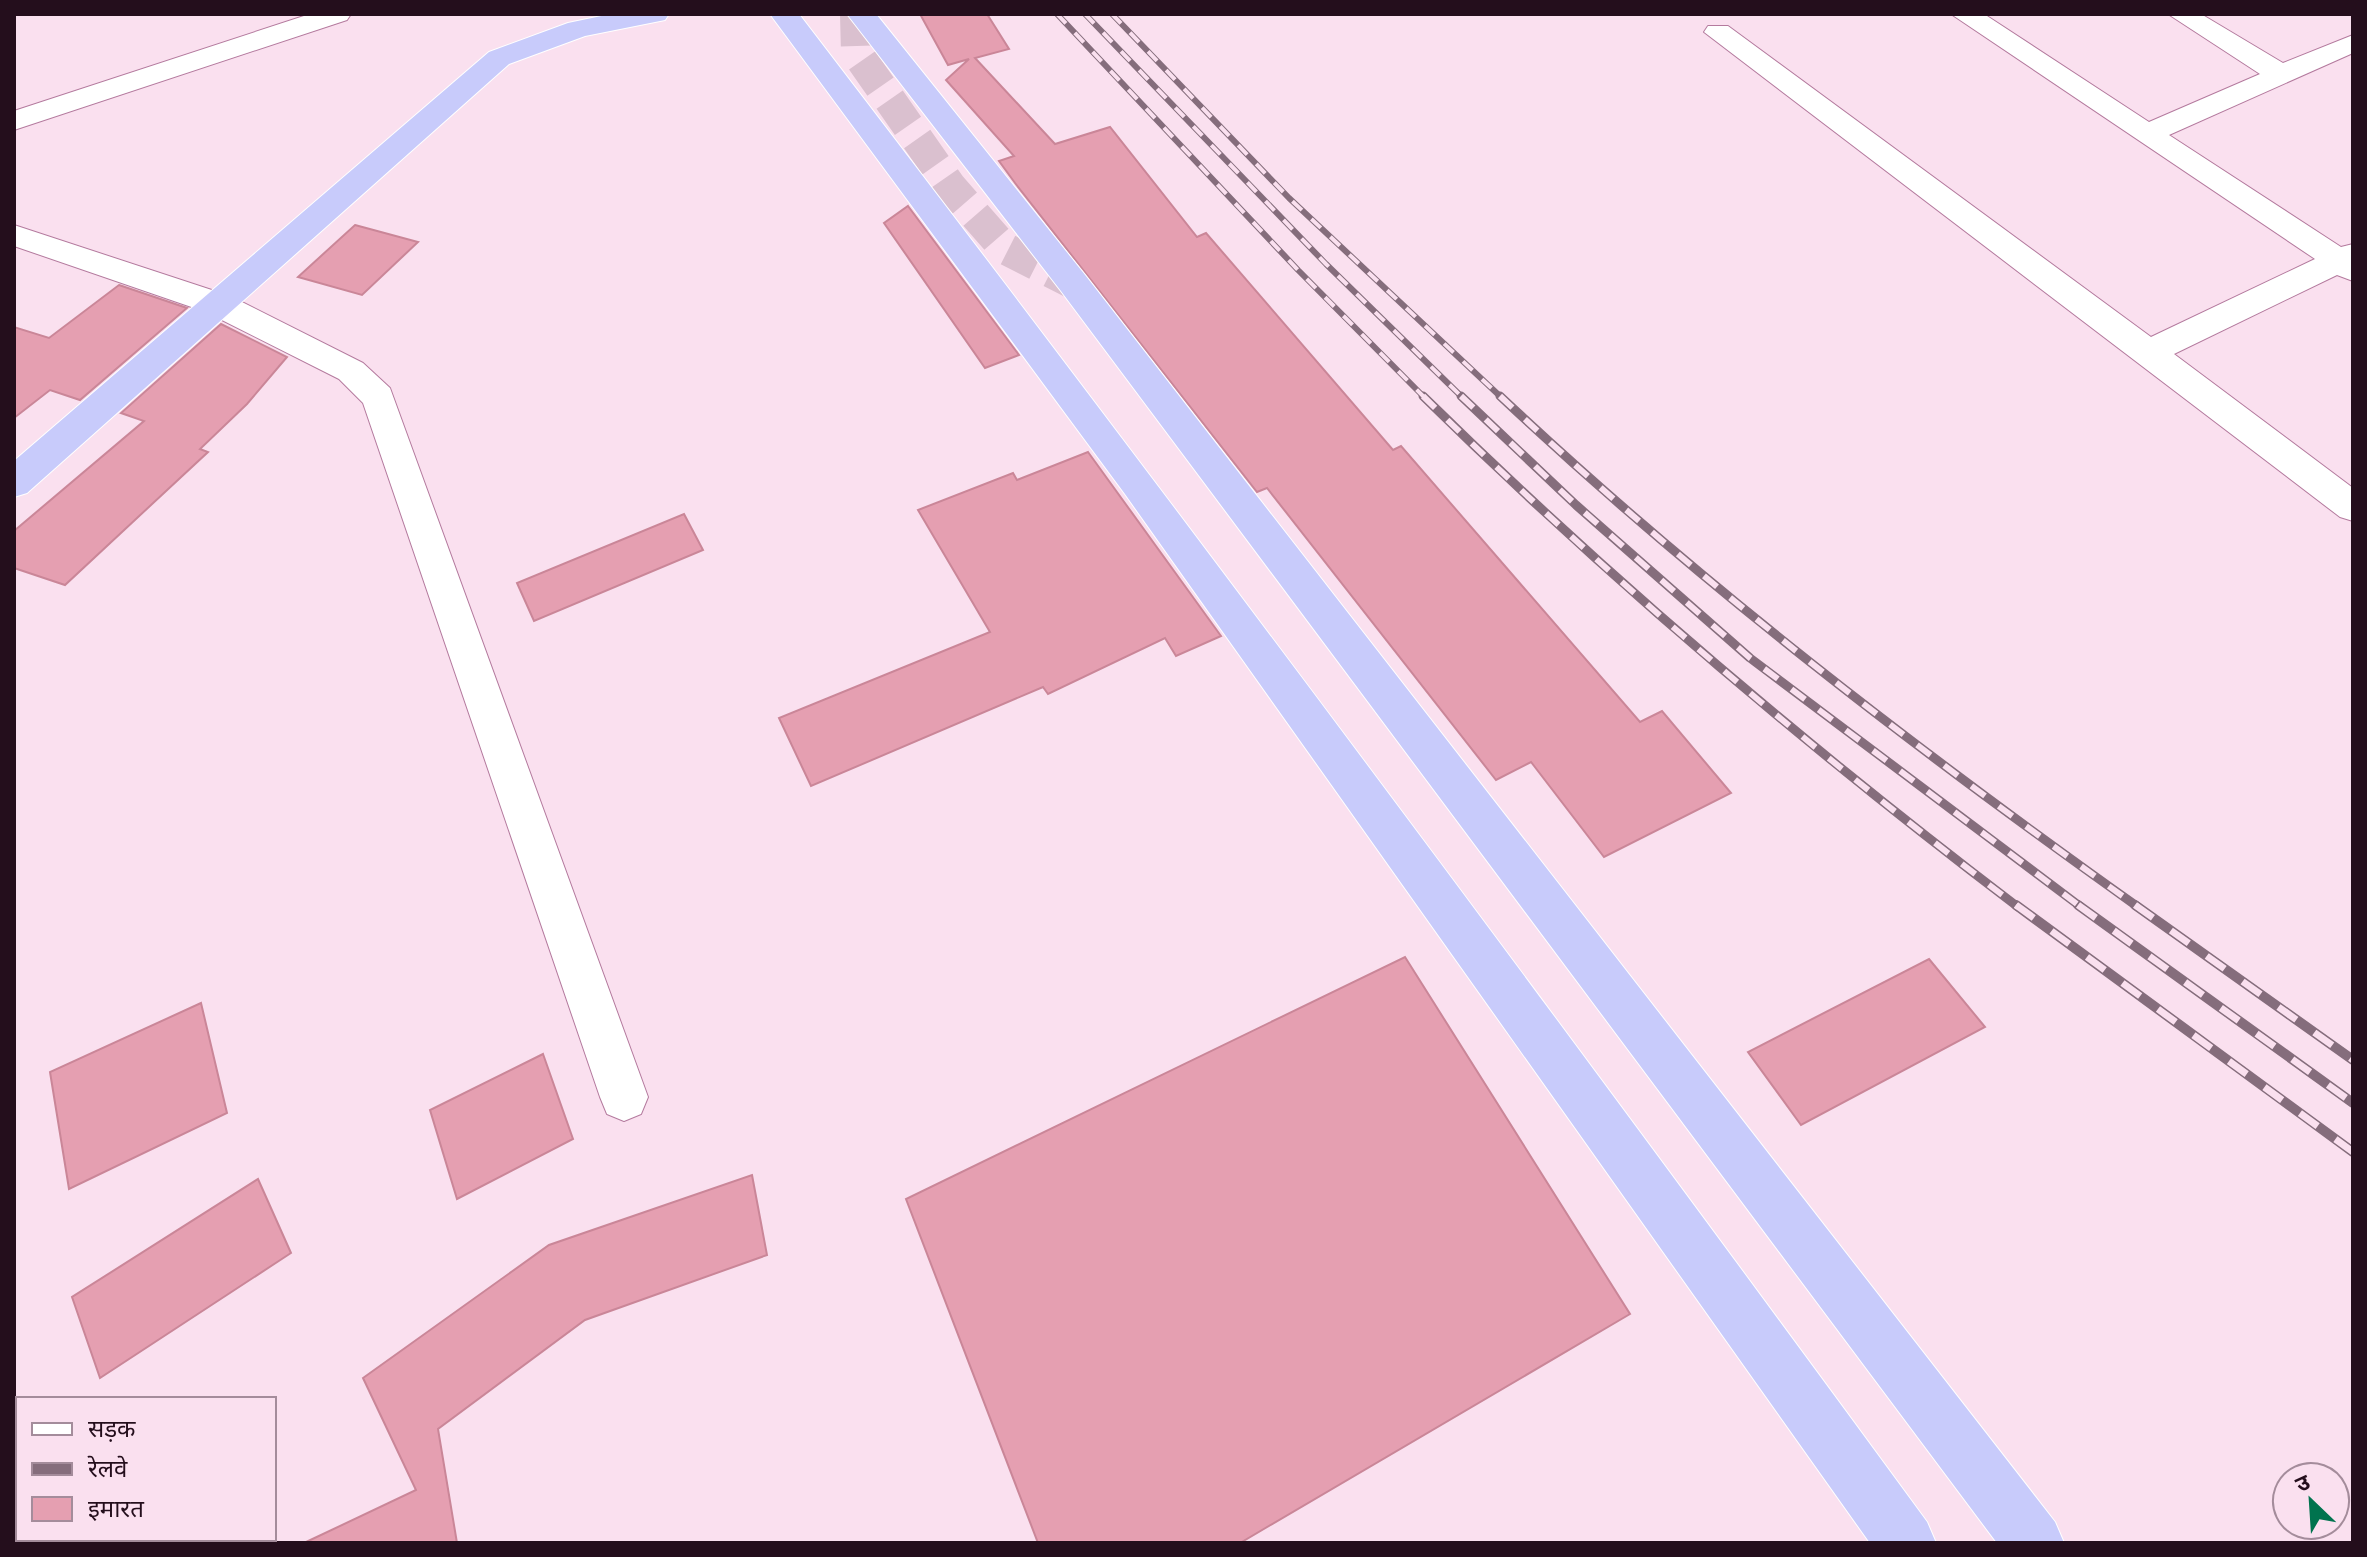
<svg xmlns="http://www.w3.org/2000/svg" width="2367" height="1557" viewBox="0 0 2367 1557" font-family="'Noto Serif','Noto Sans Devanagari',serif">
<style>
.building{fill:#e59fb1;stroke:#ca8698;stroke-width:2}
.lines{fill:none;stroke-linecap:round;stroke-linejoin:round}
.primary-tunnel{stroke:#dac0cf;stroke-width:32;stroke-dasharray:32 16;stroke-linecap:butt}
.street-casing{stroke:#b47a9e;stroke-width:2}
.highway-casing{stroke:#fff;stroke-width:2}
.street{fill:#fff;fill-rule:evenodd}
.highway{fill:#c8cbfb;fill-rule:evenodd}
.rail-far2-casing{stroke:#856d7c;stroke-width:6}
.rail-far1-casing{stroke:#856d7c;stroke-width:9}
.rail-casing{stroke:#856d7c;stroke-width:10}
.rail-far2{stroke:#fae0ef;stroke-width:4;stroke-dasharray:13;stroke-linecap:butt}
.rail-far1{stroke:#fae0ef;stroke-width:6;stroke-dasharray:17;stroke-linecap:butt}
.rail{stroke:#fae0ef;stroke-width:7;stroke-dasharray:22;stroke-linecap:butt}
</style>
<rect width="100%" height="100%" fill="#fae0ef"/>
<path class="building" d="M920,14H987L1009,49L975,58L1055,144L1110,127L1197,237L1206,233L1393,450L1401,446L1640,722L1662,711L1731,793L1604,857L1531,762L1496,780L1267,488L1257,492L1015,183L999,161L1014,156L946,80L969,59L948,65Z
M908,206L1019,355L985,368L884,223Z
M355,225L418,242L362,295L298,277Z
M119,285L187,308L80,400L50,390L14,418V327L49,338Z
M221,324L287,357L247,404L200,449L208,452L65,585L14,568V531L144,421L121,413Z
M1088,452L1221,636L1176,656L1165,638L1048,694L1043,687L811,786L779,718L990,632L918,510L1013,473L1017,480Z
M684,514L703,550L534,621L517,583Z
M1405,957L1630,1314L1240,1543H1038L906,1199Z
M1929,959L1985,1027L1801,1125L1748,1052Z
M201,1003L227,1113L69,1189L50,1072Z
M543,1054L573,1139L457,1199L430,1110Z
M752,1175L767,1255L585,1320L438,1429L457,1543H304L416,1490L363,1378L549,1245Z
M258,1179L291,1253L100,1378L72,1297Z"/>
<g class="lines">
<path class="primary-tunnel" d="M856,14L857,53L950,186L1004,248L1073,283"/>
<g class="street-casing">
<path id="street" d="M310,14H351L347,20L14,130V111Z
M1951,14H1984L2149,122L2260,74L2168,14H2201L2283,63L2353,35V53L2169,135L2341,247L2353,244V281L2337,275L2174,354L2353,488V521L2340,517L1704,32L1708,26H1728L2151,337L2315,259Z
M14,225L230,296L363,363L390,388L648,1097L641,1114L624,1121L607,1114L600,1097L363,403L339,379L206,312L14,246Z"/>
</g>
<g class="highway-casing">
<path id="highway" d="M611,14H669L665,20L585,36L509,64L27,493L14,497V461L489,52L568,23Z
M770,14H799C1181,512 1556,1016 1927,1522L1936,1543H1870L1125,494Z
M847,14H876L1085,275L2055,1522L2064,1543H1997L1061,291Z"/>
</g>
<use href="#street" class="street"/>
<use href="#highway" class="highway"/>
<g class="rail-far2-casing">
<path id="rail-far2" d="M1057,14L1298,270L1425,398
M1085,14L1326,264L1463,398
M1112,14L1289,198L1502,398"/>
</g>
<g class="rail-far1-casing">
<path id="rail-far1" d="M1423,396C1610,580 1809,748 2018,907
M1461,396L1576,505L1750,658L2081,907
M1500,396C1698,582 1916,749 2138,907"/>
</g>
<g class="rail-casing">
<path id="rail" d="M2016,905L2353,1152
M2078,905L2353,1103
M2135,905L2353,1060"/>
</g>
<use href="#rail-far2" class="rail-far2"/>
<use href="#rail-far1" class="rail-far1"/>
<use href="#rail" class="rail"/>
</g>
<rect width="2367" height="1557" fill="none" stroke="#240e1c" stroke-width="32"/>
<rect x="16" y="1397" width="260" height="144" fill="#fae0ef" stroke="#a48c9b" stroke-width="2"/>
<rect x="32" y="1423" width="40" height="12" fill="#ffffff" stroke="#a48c9b" stroke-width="2"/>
<text x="88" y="1437" font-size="24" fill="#240e1c">सड़क</text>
<rect x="32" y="1463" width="40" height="12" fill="#856d7c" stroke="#a48c9b" stroke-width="2"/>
<text x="88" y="1477" font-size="24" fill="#240e1c">रेलवे</text>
<rect x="32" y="1497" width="40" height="24" fill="#e59fb1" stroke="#a48c9b" stroke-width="2"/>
<text x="88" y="1517" font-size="24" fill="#240e1c">इमारत</text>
<g transform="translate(2311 1501) rotate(335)"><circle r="38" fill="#fae0ef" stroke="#a48c9b" stroke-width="2"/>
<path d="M0-6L14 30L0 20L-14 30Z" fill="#00734e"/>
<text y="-12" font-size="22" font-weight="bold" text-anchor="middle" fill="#240e1c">उ</text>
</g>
</svg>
